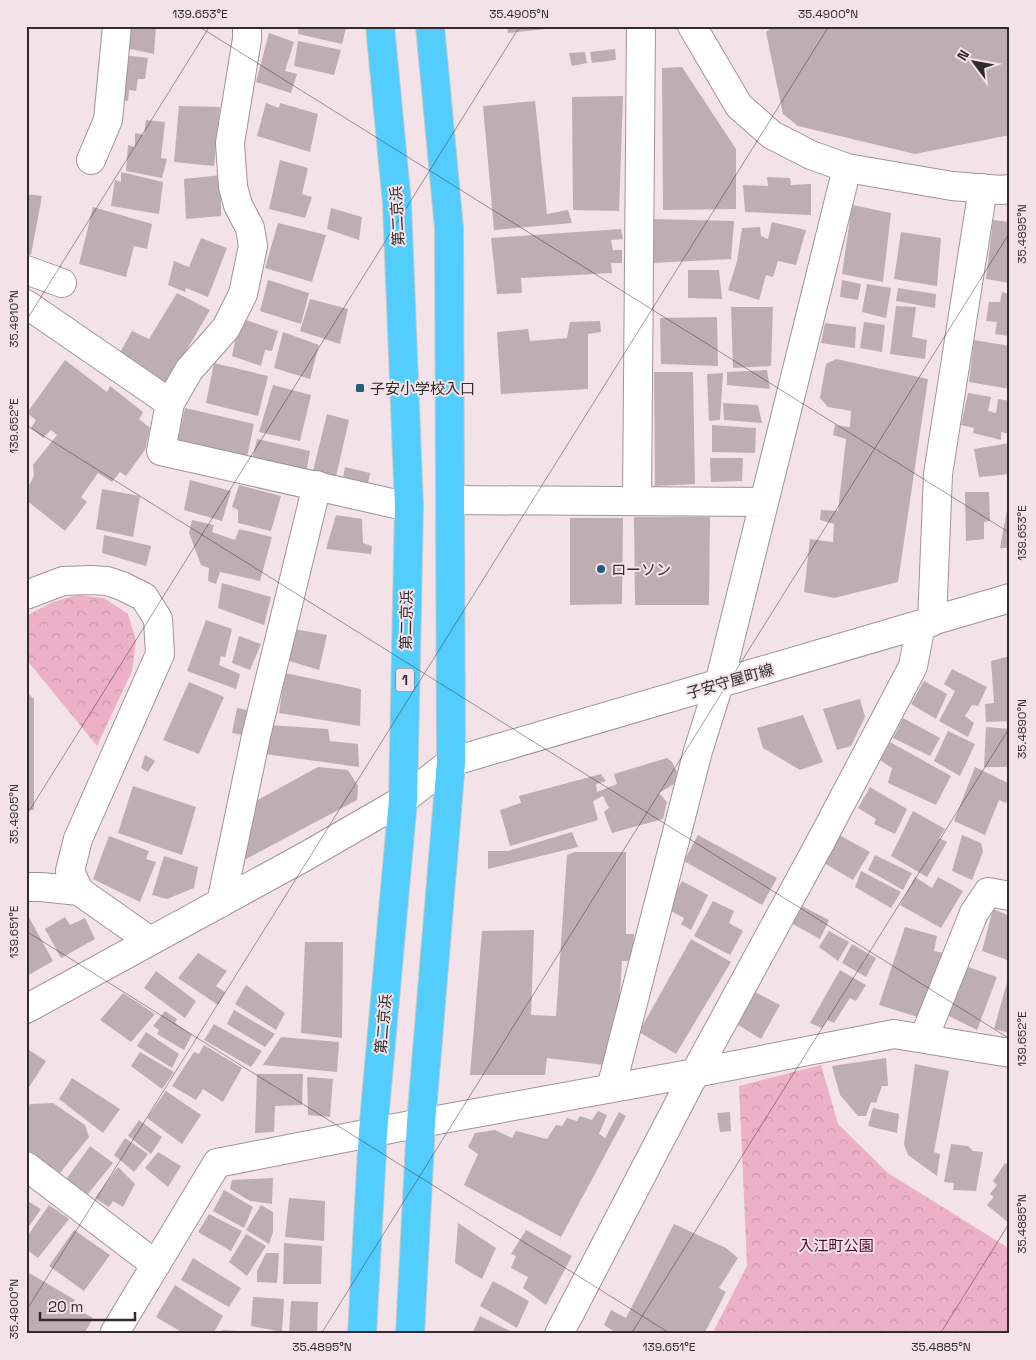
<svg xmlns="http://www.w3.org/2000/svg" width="1036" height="1360" viewBox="0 0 1036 1360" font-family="'Space Grotesk','Noto Sans JP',sans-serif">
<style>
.park{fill:url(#park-crowns)}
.building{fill:#bdaeb3}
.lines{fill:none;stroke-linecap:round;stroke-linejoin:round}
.minor-casing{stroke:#a29398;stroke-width:30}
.highway-casing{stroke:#c9c8c8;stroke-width:30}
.minor{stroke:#fff;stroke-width:28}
.highway{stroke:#53cdfd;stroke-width:28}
.ticks{fill:none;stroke:#312b2d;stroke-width:1;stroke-opacity:0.45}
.poi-dot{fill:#215e75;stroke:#f3e3e8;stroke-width:2}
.labels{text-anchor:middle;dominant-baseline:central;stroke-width:4;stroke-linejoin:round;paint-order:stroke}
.shield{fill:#f3e3e8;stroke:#6b6265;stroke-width:1}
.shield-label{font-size:14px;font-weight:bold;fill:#312b2d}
.street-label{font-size:15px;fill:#312b2d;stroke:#f3e3e8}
.poi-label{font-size:15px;fill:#312b2d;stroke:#f3e3e8;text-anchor:start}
.park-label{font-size:15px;fill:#51062d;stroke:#f3e3e8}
.neatline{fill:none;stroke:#312b2d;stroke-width:2}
.ticks-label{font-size:12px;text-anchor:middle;fill:#312b2d}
</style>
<defs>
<pattern id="park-crowns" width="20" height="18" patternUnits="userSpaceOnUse" patternTransform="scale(1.25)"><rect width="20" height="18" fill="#ecb1c6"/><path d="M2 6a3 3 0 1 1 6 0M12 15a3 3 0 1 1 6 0" fill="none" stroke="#cb98aa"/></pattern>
</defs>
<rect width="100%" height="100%" fill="#f3e3e8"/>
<path class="park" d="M77,595L104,598L128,614L136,641L132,671L97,746L26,659V616L53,602Z
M821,1065L838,1124L888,1173L1010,1249V1334H712L747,1266L739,1086Z"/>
<path class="building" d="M127,26H156L154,54L125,48Z
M299,26H341L346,28L342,44L298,34Z
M507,26H556V28L508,33Z
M773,26H1010V135L915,154L798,126L783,114L766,32Z
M269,33L294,42L285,71L297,74L291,93L256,82Z
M298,41L341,50L334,75L294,66Z
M615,49L616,60L592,63L590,52Z
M585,52L587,63L572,66L569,53Z
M124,55L148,58L145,79H138L136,91L129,90L128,101L118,100Z
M682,67L736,149V209L663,210L662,68Z
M623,96L619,211L573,210L572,97Z
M535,101L547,214L568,210L572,223L494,230L483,106Z
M266,103L279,108L280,103L318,114L310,152L257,136Z
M179,106L220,107L214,166L174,162Z
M146,120L165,122L161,158L167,159L162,178L126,171L128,145L135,147V133L144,135Z
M280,160L308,168L302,194L312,197L305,218L269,209Z
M121,172L163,182L159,214L111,206L115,180L121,182Z
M221,175V216L186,219L184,179Z
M767,177L790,178L791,185L811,184V215L745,212L743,185L768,186Z
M26,194L42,196L31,255L26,254Z
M852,205L891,213L883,282L842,274Z
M93,207L152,224L147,249L134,246L126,277L79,264Z
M331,208L362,217L359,240L327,229Z
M651,219L734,221L731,259L652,263Z
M993,220L1010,222V283L986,279Z
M772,222L806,230L796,265L778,261L773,277L766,275L759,300L728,290L737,261L742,228L760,227L761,236L768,239Z
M278,223L326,235L312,282L265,268Z
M621,229L623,239L611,240L613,250H622V263H611L612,273L521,278L522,293L497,294L491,238Z
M901,232L941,238L937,286L894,279Z
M201,238L227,248L208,297L186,288L185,292L168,285L174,261L189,267Z
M688,270H719L722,299L688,298Z
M268,280L309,293L301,324L260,311Z
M842,280L861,284L858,300L840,297Z
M867,284L891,288L886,318L862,312Z
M898,288L936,294L935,308L896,301Z
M1002,292L1010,294V336L995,334L997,322L986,321L989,302H1000Z
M177,293L210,310L165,387L118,356L132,331L149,339Z
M310,299L348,309L340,344L300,331Z
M896,306L916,307L912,337L927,340L925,359L890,354Z
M731,307H773L771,366L733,368Z
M717,317L718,366L661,364L660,318Z
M240,318L278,331L272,351L265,350L261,366L232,356Z
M600,321L601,332L588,334V389L501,394L497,332L528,329L530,341L567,338L570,322Z
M864,322L885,325L882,352L860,348Z
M825,323L856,327L855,348L821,343Z
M283,332L319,345L310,379L274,368Z
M974,340L1010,346V389L969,382Z
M836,359L928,379L898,582L834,598L804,592L810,539L833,542L834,524L820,520L821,510L838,511L846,439L833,435L835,425L850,427L851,411L828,407L820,398L826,364Z
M65,360L107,392L110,386L143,412L139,419L150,428L145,450L126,476L120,472L112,482L98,473L81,497L87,502L65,531L26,500V491L34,476L33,465L57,435L51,430L43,438L31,428L36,420L27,413Z
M214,363L268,376L258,416L206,403Z
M767,370L770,389L727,385V372Z
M654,372H693L695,484L655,486Z
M723,373L720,420L709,421L707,374Z
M273,385L311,395L300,441L259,432Z
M968,393L991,397L988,411L996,413L998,399L1010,401V434L1001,432V440L973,433L974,428L961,425Z
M723,403L758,405L762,423L724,420Z
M185,408L254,424L246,462L177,444Z
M327,414L349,420L335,481L312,475Z
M712,425L756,428L755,453L712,452Z
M257,439L310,451L306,473L252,460Z
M1010,443V474L979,477L974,449Z
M710,458H743L742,481L711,482Z
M345,467L370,473L367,489L342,483Z
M190,480L231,491L222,521L184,510Z
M239,485L281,496L271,531L238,523V510L232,507Z
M102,489L140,496L133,537L96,529Z
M965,492H989L990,521L984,522V539L966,541Z
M1009,500L1010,548H1000Z
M336,515L362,519L363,543L372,546L371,554L326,549Z
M634,517H710L709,605H635Z
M570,518H623L622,604L570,605Z
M192,520L214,525L212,532L235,540L239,529L272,537L260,581L220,572L216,584L208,581L209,568L201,565L189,533Z
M104,535L151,546L146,566L102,553Z
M222,583L271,597L264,625L218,608Z
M206,620L232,629L225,657L221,656L219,665L240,674L236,689L187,671Z
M294,629L327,635L319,670L286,660Z
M239,636L261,644L250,670L232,663Z
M1010,656V721L986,722L985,704L994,703L991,661Z
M952,669L987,687L978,706L972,705L965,716L974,723L968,737L939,721L955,691L944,684Z
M285,673L361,689L360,726L279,713Z
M924,681L947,694L936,719L911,704Z
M189,682L224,697L199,754L163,740Z
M26,692L34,699V810H26Z
M860,699L865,717L851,746L837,750L823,709Z
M237,708L247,710L243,735L232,733Z
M803,715L823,762L800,770L763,748L757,728Z
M903,718L940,738L930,756L893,738Z
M269,725L328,729L330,741L358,744L359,767L265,754Z
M986,727L1010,729V767H984Z
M948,731L975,744L960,776L934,761Z
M890,742L951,776L936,805L888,783L892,768L880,760Z
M145,755L155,761L148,772L141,768Z
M667,758L672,762L677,772L674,784L659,793L667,802L663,819L612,833L604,812L609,808L603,796L593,801L598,820L510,846L500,810L521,803L519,796L601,774L606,781L596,784L597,792L617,784L614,774Z
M318,767L348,770L358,786L357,800L246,859L242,854L252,803Z
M975,767L1010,784V794L1006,803L999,800L985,835L954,821Z
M133,786L196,807L182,855L118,833Z
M870,787L907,809L895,834L874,824L876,819L858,808Z
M913,811L945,829L939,838L947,842L927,877L891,856Z
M572,832L578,847L488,869V851H508Z
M698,835L777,878L762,905L684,861Z
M839,835L870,852L853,880L824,863Z
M962,835L981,843L983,852L972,880L952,871Z
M109,836L149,851L146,859L156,862L140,902L93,879Z
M575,852H626V934H634L632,961H622L619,1009L604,1065L547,1058L545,1075H470L482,931L534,930L531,1015L556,1016L567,855Z
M875,855L912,873L903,890L868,870Z
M164,856L198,867L194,888L167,899L152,895Z
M861,871L901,892L891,908L855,887Z
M915,877L932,888L938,877L963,891L941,928L900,905Z
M682,881L708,895L691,930L681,924L684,918L667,909Z
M713,901L734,911L729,923L743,931L730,955L694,936Z
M802,906L829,920L820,939L791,923Z
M993,909L1010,916V961L982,951Z
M26,912L53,961L27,976L26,974Z
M65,917L70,925L85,918L95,939L61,958L45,929Z
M905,927L937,936L934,951L944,953L918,1017L879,1005Z
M829,931L849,942L838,961L819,947Z
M691,939L731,962L676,1054L639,1032Z
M305,942H343L342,1038L301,1033Z
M852,944L876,958L866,977L842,963Z
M198,953L227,971L216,986L225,992L218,1005L178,978Z
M965,966L997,977L977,1030L945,1014Z
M840,970L866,985L856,1001L850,998L834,1023L827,1020L822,1028L810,1023Z
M156,971L196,1001L185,1018L144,988Z
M1009,975H1010V1033L994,1029Z
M246,985L285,1013L276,1030L235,1004Z
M755,992L780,1005L761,1039L738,1025Z
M123,993L155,1014L131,1042L100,1020Z
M234,1010L275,1034L265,1047L227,1024Z
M165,1011L177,1019L175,1023L192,1035L184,1050L157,1034L159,1030L153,1026Z
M214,1024L262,1051L251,1067L204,1040Z
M146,1032L179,1054L172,1068L137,1046Z
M281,1037L339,1042L337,1072L263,1065Z
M204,1045L242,1068L223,1102L203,1089L196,1100L172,1086L194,1052L199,1054Z
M26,1048L46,1061L26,1092Z
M140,1052L174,1072L162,1089L131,1066Z
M886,1058L888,1086H882L876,1103L871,1102L866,1116H858L840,1095L832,1066Z
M915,1064L949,1071L934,1152L940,1154L937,1176L908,1155L904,1144Z
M257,1074H303L302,1105L275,1106L274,1132L255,1133Z
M307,1077L333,1079L330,1117L308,1115Z
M72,1078L120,1109L103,1133L59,1099Z
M166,1091L201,1115L182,1144L147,1118Z
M53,1103L85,1125L89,1137L60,1173L26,1150V1111L30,1104Z
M873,1108L899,1114L897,1133L868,1126Z
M598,1111L607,1115L599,1134L605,1138L619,1112L626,1116L561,1237L464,1185L478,1154L468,1147L475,1133L495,1130L512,1138L516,1131L547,1139L556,1125L562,1126L567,1118L577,1121L580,1116L592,1120Z
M730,1112L731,1131L720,1132L717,1113Z
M139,1120L162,1137L151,1154L128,1136Z
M125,1138L148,1154L134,1172L114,1155Z
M951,1144L968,1146L973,1151L983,1152L976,1191L953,1190L954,1183L944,1182Z
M90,1146L113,1163L87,1195L65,1181Z
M158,1152L181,1166L168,1187L145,1168Z
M1005,1163L1010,1165V1224L987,1205L994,1197L990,1194L997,1185L993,1181Z
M118,1167L135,1184L123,1207L113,1201L109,1207L95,1198Z
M273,1178L272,1204L250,1201L230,1189L232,1180Z
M224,1190L253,1207L244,1228L213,1211Z
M289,1198L325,1201L324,1241L285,1237Z
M26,1200L41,1209L26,1231Z
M49,1205L69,1219L38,1258L26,1249V1238Z
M261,1205L273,1212V1232L269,1244L246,1230Z
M209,1214L242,1231L231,1251L198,1232Z
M458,1223L496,1248L482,1279L455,1263Z
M674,1224L726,1248L738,1258L719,1288L726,1292L704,1334H618L604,1325L611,1310L626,1318Z
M74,1230L110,1255L84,1291L49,1266Z
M526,1230L572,1256L546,1305L523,1288L528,1277L511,1268L516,1256L511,1254Z
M246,1234L266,1246L247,1276L229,1262Z
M284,1243L322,1246L321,1284H283Z
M266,1253H279L277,1283L257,1282V1271Z
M193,1258L241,1288L229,1307L181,1280Z
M26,1271L75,1300L72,1306L93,1318L84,1334H26Z
M493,1281L529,1301L517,1328L480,1306Z
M175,1285L223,1316L213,1334H185L156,1317Z
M253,1297L284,1299L282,1332L251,1326Z
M291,1301L318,1302L317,1334H289Z
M480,1316L516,1334H472Z
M222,1330L252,1332V1334H220Z"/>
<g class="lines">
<g class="minor-casing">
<path id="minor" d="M692,26L739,106L772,135L811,155L847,168L952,186L1001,190L1010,189
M91,160L108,120L117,26
M26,270L62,283
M26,304L170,403L161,451L409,507
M170,403L189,370L226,328L243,294L253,246L250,228L238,205L233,187L230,143L247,39V26
M450,500L764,502
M637,501L641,26
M26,595L63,581L91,580L107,581L122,586L144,597L158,619L160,654L78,839L70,871L79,891L150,941
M932,622L938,474L983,188
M26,887H41L79,891
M221,903L256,736L317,485
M26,1009L306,856L403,800L451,762L1010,598
M924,1038L974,913L988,892L1010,896
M611,1088L698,751L719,684L847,168
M26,1166L156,1265
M114,1334L217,1163L421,1123L695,1073L894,1034L1010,1053
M559,1334L695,1073L821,841L909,674L913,666L921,625"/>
</g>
<g class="highway-casing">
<path id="highway" d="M362,1334L373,1132L403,800L409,507L397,204L380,26
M410,1334L421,1123L451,762L449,228L430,26"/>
</g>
<use href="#minor" class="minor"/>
<use href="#highway" class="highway"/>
</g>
<path class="ticks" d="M198,26L1010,533M1008,26L1010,27M26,321L210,26M26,425L1010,1039M26,816L520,26M26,931L671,1334M26,1311L829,26M321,1334L1010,232M631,1334L1010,727M940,1334L1010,1222"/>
<g class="poi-dot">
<rect x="355" y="383" width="10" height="10" rx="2.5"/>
<circle cx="601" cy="569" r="5"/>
</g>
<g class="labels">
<rect class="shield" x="396" y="668.5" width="18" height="23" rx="4"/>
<g class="shield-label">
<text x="405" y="680">1</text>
</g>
<g class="street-label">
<text transform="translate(397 216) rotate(-93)">第二京浜</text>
<text transform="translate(406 620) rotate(-89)">第二京浜</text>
<text transform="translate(730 681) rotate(-16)">子安守屋町線</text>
<text transform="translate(383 1024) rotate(-85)">第二京浜</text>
</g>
<g class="poi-label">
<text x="370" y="388">子安小学校入口</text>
<text x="611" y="569">ローソン</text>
</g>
<g class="park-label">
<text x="836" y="1245">入江町公園</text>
</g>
</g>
<rect width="1036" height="1360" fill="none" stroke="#f3e3e8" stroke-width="55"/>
<g transform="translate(974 62) rotate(302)" stroke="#f3e3e8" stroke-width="4" paint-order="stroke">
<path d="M0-4L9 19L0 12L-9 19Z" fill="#312b2d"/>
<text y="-8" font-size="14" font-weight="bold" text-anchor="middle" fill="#312b2d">N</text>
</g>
<path d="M40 1312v8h95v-8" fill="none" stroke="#312b2d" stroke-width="2.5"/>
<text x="48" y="1312" font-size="15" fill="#312b2d" stroke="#f3e3e8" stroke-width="4" paint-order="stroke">20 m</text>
<rect x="28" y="28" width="980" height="1304" class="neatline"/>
<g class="ticks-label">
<text x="200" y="18">139.653°E</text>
<text x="519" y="18">35.4905°N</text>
<text x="828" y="18">35.4900°N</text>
<text transform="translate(1022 234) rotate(-90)" y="4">35.4895°N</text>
<text transform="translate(14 319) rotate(-90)" y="4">35.4910°N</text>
<text transform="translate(14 426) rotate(-90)" y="4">139.652°E</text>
<text transform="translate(1022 533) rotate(-90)" y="4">139.653°E</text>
<text transform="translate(1022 729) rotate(-90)" y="4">35.4890°N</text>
<text transform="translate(14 814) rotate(-90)" y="4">35.4905°N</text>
<text transform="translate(14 932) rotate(-90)" y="4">139.651°E</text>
<text transform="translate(1022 1039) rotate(-90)" y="4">139.652°E</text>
<text transform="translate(1022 1224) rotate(-90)" y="4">35.4885°N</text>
<text transform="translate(14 1309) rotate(-90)" y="4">35.4900°N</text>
<text x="322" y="1351">35.4895°N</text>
<text x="669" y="1351">139.651°E</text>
<text x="941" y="1351">35.4885°N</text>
</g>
</svg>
